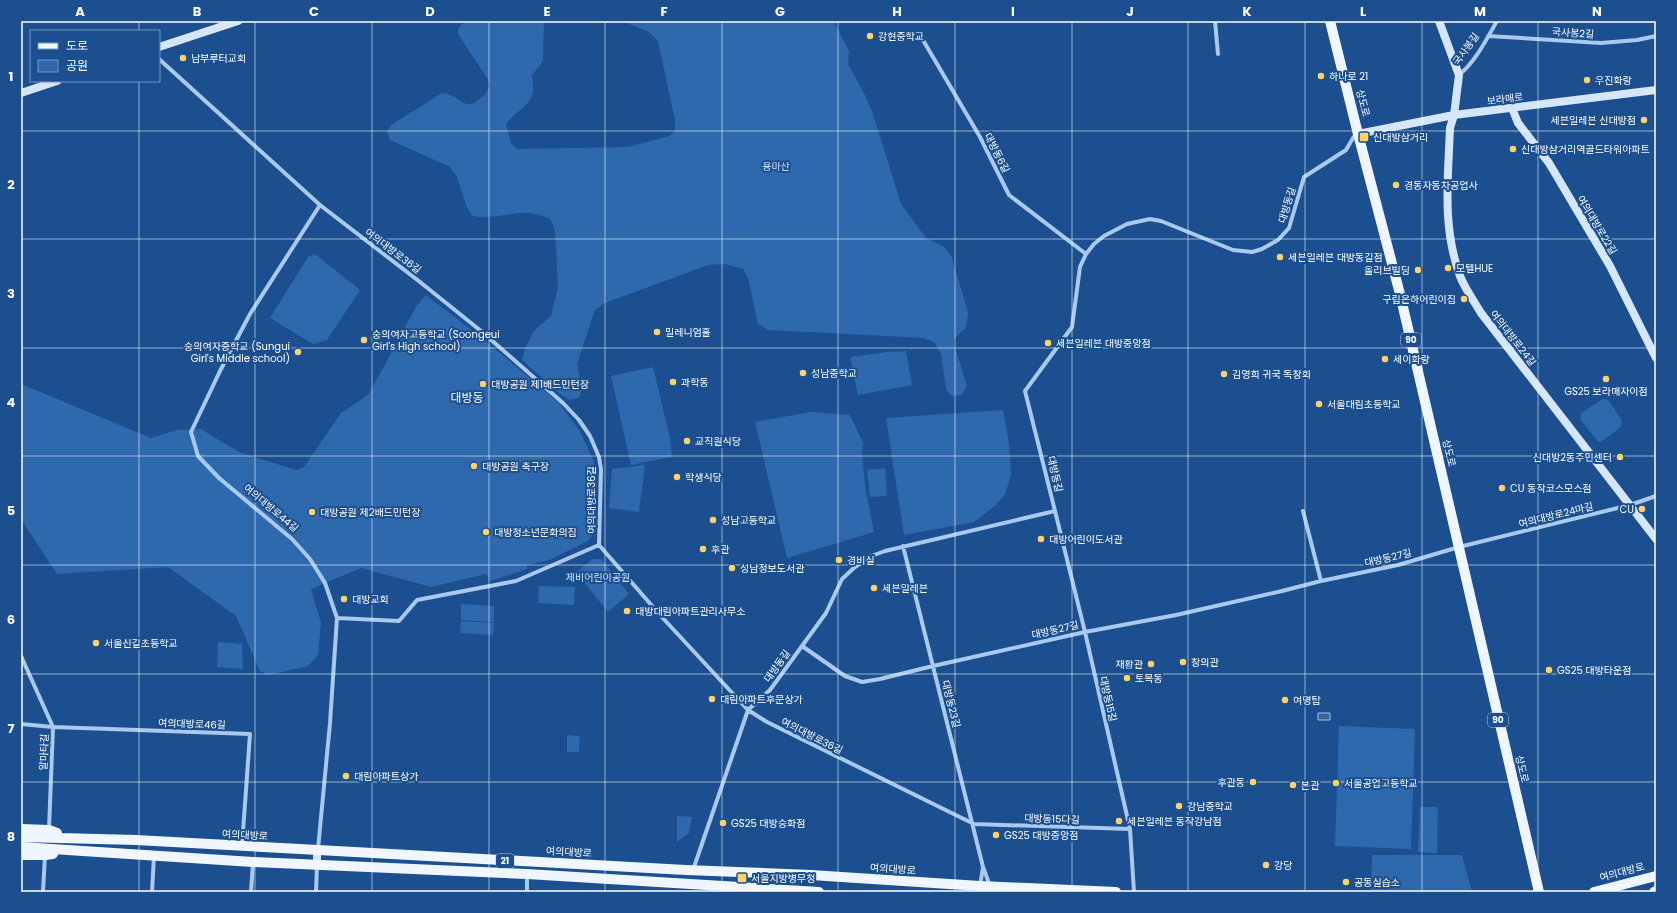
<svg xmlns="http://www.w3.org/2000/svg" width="1677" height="913" viewBox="0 0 1677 913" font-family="Poppins,'Noto Sans KR',sans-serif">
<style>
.green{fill:#2e69ad}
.water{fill:#3c6290;stroke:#9cc4f0}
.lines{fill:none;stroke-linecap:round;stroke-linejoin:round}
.street{stroke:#a9c9ee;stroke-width:4}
.secondary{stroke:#d6e6fa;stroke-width:8}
.primary{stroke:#f0f6ff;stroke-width:10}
.grid{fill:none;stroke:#fff;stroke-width:1;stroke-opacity:0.55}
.poi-dot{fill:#ffd166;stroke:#1b4f8f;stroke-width:1.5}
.labels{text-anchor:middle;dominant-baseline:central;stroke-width:4;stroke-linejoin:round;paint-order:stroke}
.shield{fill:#1b4f8f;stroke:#bbcadd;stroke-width:1}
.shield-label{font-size:9px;font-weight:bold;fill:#fff}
.street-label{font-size:10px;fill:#fff;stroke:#1b4f8f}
.poi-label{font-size:10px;fill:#fff;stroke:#1b4f8f;text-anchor:start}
.park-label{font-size:10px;fill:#cfe3fa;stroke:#1b4f8f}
.quarter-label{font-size:12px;fill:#fff;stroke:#1b4f8f}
.neatline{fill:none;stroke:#fff;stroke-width:1.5}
.grid-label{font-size:13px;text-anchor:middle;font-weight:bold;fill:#fff}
</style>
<rect width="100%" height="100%" fill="#1b4f8f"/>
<path class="green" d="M468,21L544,22L543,61L532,75C532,80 534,86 533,91C531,107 513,112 506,125L511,143L517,149L628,147L670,136L675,130V120L658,41L649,32L622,21H833L849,51L848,64L865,95L872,111L901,204L926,238L943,246L951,255L968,312L966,328L957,336L953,341L967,386L962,395L951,396L946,389L941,354L934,342L924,338L768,330L758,324L748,278L743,269L725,264L708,265L605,303L595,310L577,364L582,389L579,398L570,400L560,394L522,360L525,348L534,331L551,316L558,287L555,230L550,219C521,205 501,221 472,216L466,205L457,177L450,167L390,140L387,132L391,125L442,93C460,94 464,114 481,98C486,94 488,91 490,85L487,78L458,34C458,26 461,24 468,21Z
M315,254L360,290L327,340L313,344L270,318L308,257Z
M426,295L477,334L559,403L581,433L594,462V533L588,541L549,560L526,565L527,569L490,581L486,574L431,587L361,568L311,589L321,623L318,655L308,666L268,675L260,671L236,616L168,567L57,574L21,519V384L151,438L177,430L201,429L239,452L296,470L304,467L341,413L369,394L416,307Z
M906,351L912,385L858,395L850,357L888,352Z
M653,367L670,438L672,457L631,465L611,376Z
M1603,399H1606L1609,401L1622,421L1621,427L1601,442H1598L1580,419L1581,413Z
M1003,410L1009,444L1011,475L1005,494L996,505L974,522L904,535L886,418Z
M811,412L850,415L863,443L862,454L865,486L874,532L787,558L755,422Z
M645,465L639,512L609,508L612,469Z
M885,468L887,496L870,497L867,470Z
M593,559H601L629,594L608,612L576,572Z
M539,586L575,587L574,605L538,603Z
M461,604L494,606V622L461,620Z
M461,621L494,623L493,635L460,633Z
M218,642L242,644L243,669L217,667Z
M1339,726L1415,729L1411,849L1335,846Z
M567,735L580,736L579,752H567Z
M1420,807H1438L1437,853L1418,852Z
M677,816L692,817L689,833L677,842Z
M1372,855H1462L1472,892H1371Z"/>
<path class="water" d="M1318,713H1330V720H1318Z"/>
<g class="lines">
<path class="street" d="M1215,21L1218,54
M920,35L980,137L1009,195L1086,254
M1488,36L1601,43L1637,40L1656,36
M159,59L320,205L420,282L481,331L563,403L579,420L590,436L599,457L601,469L599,545L660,615L748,710L767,722L974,824L1130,829
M1459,75C1476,61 1486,40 1497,21
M1055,511L1085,632L1130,829L1134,892
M1303,511L1321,581
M903,546L983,867L990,886
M337,618L399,621L417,600L516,581L599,545
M802,646L845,676L862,682L880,679L933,666L1085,632L1176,615L1282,591L1321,581L1398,565L1459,547L1630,505L1656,496
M21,656L53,727L49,829
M21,724L53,727L250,734L242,846
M318,849L330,723L337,618L325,583L310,559L292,539L219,478L198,456L191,432L220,371L250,314L320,205
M693,870L748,710L770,690L826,613L842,579L855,567L869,557L885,551L1055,511L1025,391L1072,327L1080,267L1086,254L1094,244L1104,236L1127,224L1150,219L1161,221L1233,250L1252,252L1262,249L1278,240L1289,228L1304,177L1346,150L1353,138L1357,134
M980,886L983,867
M43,892L45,855
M152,892L154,856
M251,892L253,863
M316,892L317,865
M527,892V874"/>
<path class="secondary" d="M1439,21L1459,75L1454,115L1450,128C1448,179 1442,227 1460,276C1465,289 1474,301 1481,313L1656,539
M159,47L238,21
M21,93L57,81
M1512,108L1518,123L1549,163L1610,266L1656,358
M1358,134L1454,115L1656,90
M317,865V851"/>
<path class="primary" d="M1330,21L1358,134L1400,294L1539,892
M21,829L49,830L57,833
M21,837L136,840L686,870L811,875L980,886L1116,892
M21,847L253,862L527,874L819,892
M21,855H45L53,854
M1594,892L1656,876
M1654,892L1656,891"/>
</g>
<path class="grid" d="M139,21V31M255,21V892M372,21V892M489,21V892M605,21V892M722,21V892M838,21V892M955,21V892M1072,21V892M1188,21V892M1305,21V892M1422,21V892M1538,21V892M139,81V892M21,131H1656M21,239H1656M21,348H1656M21,456H1656M21,565H1656M21,674H1656M21,782H1656"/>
<g class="poi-dot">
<circle cx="870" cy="36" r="4"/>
<circle cx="183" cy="58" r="4"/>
<circle cx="1321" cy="76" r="4"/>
<circle cx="1587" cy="80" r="4"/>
<circle cx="1644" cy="120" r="4"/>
<rect x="1359" y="132" width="10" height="10" rx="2"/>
<circle cx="1513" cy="149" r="4"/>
<circle cx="1396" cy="185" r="4"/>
<circle cx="1280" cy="257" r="4"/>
<circle cx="1448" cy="268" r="4"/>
<circle cx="1418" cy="270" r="4"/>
<circle cx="1464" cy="299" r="4"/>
<circle cx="657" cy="332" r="4"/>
<circle cx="364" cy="340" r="4"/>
<circle cx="1048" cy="343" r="4"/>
<circle cx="298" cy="352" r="4"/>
<circle cx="1385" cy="359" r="4"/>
<circle cx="803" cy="373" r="4"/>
<circle cx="1224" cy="374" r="4"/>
<circle cx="1606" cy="379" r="4"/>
<circle cx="673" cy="382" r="4"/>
<circle cx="483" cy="384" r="4"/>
<circle cx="1319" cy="404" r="4"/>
<circle cx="687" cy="441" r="4"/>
<circle cx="1620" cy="457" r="4"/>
<circle cx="474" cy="466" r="4"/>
<circle cx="677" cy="477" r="4"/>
<circle cx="1502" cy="488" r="4"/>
<circle cx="1642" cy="509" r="4"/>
<circle cx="312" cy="512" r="4"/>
<circle cx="713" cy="520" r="4"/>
<circle cx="486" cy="532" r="4"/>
<circle cx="1041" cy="539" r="4"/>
<circle cx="703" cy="549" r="4"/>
<circle cx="839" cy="560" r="4"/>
<circle cx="732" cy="568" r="4"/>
<circle cx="874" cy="588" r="4"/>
<circle cx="344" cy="599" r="4"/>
<circle cx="627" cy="611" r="4"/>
<circle cx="96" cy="643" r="4"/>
<circle cx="1183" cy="662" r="4"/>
<circle cx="1151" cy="664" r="4"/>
<circle cx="1549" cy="670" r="4"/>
<circle cx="1127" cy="678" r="4"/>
<circle cx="712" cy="699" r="4"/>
<circle cx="1285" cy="700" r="4"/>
<circle cx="346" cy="776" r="4"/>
<circle cx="1253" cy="782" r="4"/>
<circle cx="1336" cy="783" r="4"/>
<circle cx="1293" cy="785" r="4"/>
<circle cx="1179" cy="806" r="4"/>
<circle cx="1119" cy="821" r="4"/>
<circle cx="723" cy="823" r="4"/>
<circle cx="996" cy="835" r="4"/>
<circle cx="1266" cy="865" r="4"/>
<rect x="737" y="873" width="10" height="10" rx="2"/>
<circle cx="1346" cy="882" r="4"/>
</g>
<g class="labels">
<g class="shield">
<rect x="1401" y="333" width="20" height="14" rx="3"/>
<rect x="1488" y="713" width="20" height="14" rx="3"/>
<rect x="496" y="854" width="18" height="14" rx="3"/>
</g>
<g class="shield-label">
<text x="1411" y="340">90</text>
<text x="1498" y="720">90</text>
<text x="505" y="861">21</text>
</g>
<g class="street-label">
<text transform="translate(1573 33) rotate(4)">국사봉2길</text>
<text transform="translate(1466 49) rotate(-54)">국사봉길</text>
<text transform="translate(1505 99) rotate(-7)">보라매로</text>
<text transform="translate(1363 103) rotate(76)">상도로</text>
<text transform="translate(997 153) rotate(63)">대방동6길</text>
<text transform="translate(1287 205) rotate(-73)">대방동길</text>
<text transform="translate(1597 225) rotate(59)">여의대방로22길</text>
<text transform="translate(393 251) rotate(37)">여의대방로36길</text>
<text transform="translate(1513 338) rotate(52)">여의대방로24길</text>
<text transform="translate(1449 453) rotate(77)">상도로</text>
<text transform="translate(1055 474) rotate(77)">대방동길</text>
<text transform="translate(591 500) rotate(-90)">여의대방로36길</text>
<text transform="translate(271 508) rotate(40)">여의대방로44길</text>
<text transform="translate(1556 515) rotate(-14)">여의대방로24마길</text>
<text transform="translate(1388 558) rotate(-13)">대방동27길</text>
<text transform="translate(1055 630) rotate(-13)">대방동27길</text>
<text transform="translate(777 666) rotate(-54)">대방동길</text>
<text transform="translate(1108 699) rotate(77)">대방동15길</text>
<text transform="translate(951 704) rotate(76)">대방동23길</text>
<text transform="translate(192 724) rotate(2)">여의대방로46길</text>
<text transform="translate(812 736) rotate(27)">여의대방로36길</text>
<text transform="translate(44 752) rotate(-88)">알마타길</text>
<text transform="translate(1522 769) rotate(77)">상도로</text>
<text transform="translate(1052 819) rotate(2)">대방동15다길</text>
<text transform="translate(245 835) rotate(3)">여의대방로</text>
<text transform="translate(569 852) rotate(3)">여의대방로</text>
<text transform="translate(893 869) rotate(4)">여의대방로</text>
<text transform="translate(1622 872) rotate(-15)">여의대방로</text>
</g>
<g class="poi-label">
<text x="878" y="36">강현중학교</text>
<text x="191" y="58">남부루터교회</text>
<text x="1329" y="76">하나로 21</text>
<text x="1595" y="80">우진화랑</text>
<text x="1636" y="120" text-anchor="end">세븐일레븐 신대방점</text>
<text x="1373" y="137">신대방삼거리</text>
<text x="1521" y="149">신대방삼거리역골드타워아파트</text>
<text x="1404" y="185">경동자동차공업사</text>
<text x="1288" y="257">세븐일레븐 대방동길점</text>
<text x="1456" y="268">모텔HUE</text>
<text x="1410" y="270" text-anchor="end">올리브빌딩</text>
<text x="1456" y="299" text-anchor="end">구립은하어린이집</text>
<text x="665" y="332">밀레니엄홀</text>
<text x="372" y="334">숭의여자고등학교 (Soongeui<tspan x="372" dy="12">Girl's High school)</tspan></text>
<text x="1056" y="343">세븐일레븐 대방중앙점</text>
<text x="290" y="346" text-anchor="end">숭의여자중학교 (Sungui<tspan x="290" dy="12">Girl's Middle school)</tspan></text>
<text x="1393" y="359">세이화랑</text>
<text x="811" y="373">성남중학교</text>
<text x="1232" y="374">김영희 귀국 독창회</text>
<text x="681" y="382">과학동</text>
<text x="491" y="384">대방공원 제1배드민턴장</text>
<text x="1606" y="391" text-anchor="middle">GS25 보라매자이점</text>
<text x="1327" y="404">서울대림초등학교</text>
<text x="695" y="441">교직원식당</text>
<text x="1612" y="457" text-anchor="end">신대방2동주민센터</text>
<text x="482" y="466">대방공원 축구장</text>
<text x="685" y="477">학생식당</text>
<text x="1510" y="488">CU 동작코스모스점</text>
<text x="1634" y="509" text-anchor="end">CU</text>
<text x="320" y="512">대방공원 제2배드민턴장</text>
<text x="721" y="520">성남고등학교</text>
<text x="494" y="532">대방청소년문화의집</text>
<text x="1049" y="539">대방어린이도서관</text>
<text x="711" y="549">후관</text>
<text x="847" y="560">경비실</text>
<text x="740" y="568">성남정보도서관</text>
<text x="882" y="588">세븐일레븐</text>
<text x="352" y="599">대방교회</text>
<text x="635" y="611">대방대림아파트관리사무소</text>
<text x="104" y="643">서울신길초등학교</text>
<text x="1191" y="662">창의관</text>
<text x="1143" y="664" text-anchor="end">재황관</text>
<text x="1557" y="670">GS25 대방타운점</text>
<text x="1135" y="678">토목동</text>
<text x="720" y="699">대림아파트후문상가</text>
<text x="1293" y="700">여명탑</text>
<text x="354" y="776">대림아파트상가</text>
<text x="1245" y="782" text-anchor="end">후관동</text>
<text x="1344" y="783">서울공업고등학교</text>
<text x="1301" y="785">본관</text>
<text x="1187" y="806">강남중학교</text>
<text x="1127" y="821">세븐일레븐 동작강남점</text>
<text x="731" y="823">GS25 대방승화점</text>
<text x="1004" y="835">GS25 대방중앙점</text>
<text x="1274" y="865">강당</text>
<text x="751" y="878">서울지방병무청</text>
<text x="1354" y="882">공동실습소</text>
</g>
<g class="park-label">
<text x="776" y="166">용마산</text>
<text x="598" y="577">제비어린이공원</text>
</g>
<g class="quarter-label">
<text x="467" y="397">대방동</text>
</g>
</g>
<rect width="1677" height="913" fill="none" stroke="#1b4f8f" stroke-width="44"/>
<rect x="30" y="30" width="130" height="52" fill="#1b4f8f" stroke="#7695bc"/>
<rect x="38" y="43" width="20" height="6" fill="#f0f6ff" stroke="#7695bc"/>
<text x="66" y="50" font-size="12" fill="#ffffff">도로</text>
<rect x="38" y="60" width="20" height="12" fill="#2e69ad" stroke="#7695bc"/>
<text x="66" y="70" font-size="12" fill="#ffffff">공원</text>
<rect x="22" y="22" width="1633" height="869" class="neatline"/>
<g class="grid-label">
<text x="80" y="16">A</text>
<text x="197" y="16">B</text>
<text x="314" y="16">C</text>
<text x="430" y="16">D</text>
<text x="547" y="16">E</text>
<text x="664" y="16">F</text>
<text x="780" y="16">G</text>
<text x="897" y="16">H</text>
<text x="1013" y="16">I</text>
<text x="1130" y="16">J</text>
<text x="1247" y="16">K</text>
<text x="1363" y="16">L</text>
<text x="1480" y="16">M</text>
<text x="1597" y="16">N</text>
<text x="11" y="81">1</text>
<text x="11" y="189">2</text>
<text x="11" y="298">3</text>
<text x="11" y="407">4</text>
<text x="11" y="515">5</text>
<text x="11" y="624">6</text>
<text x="11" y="733">7</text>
<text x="11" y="841">8</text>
</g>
</svg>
